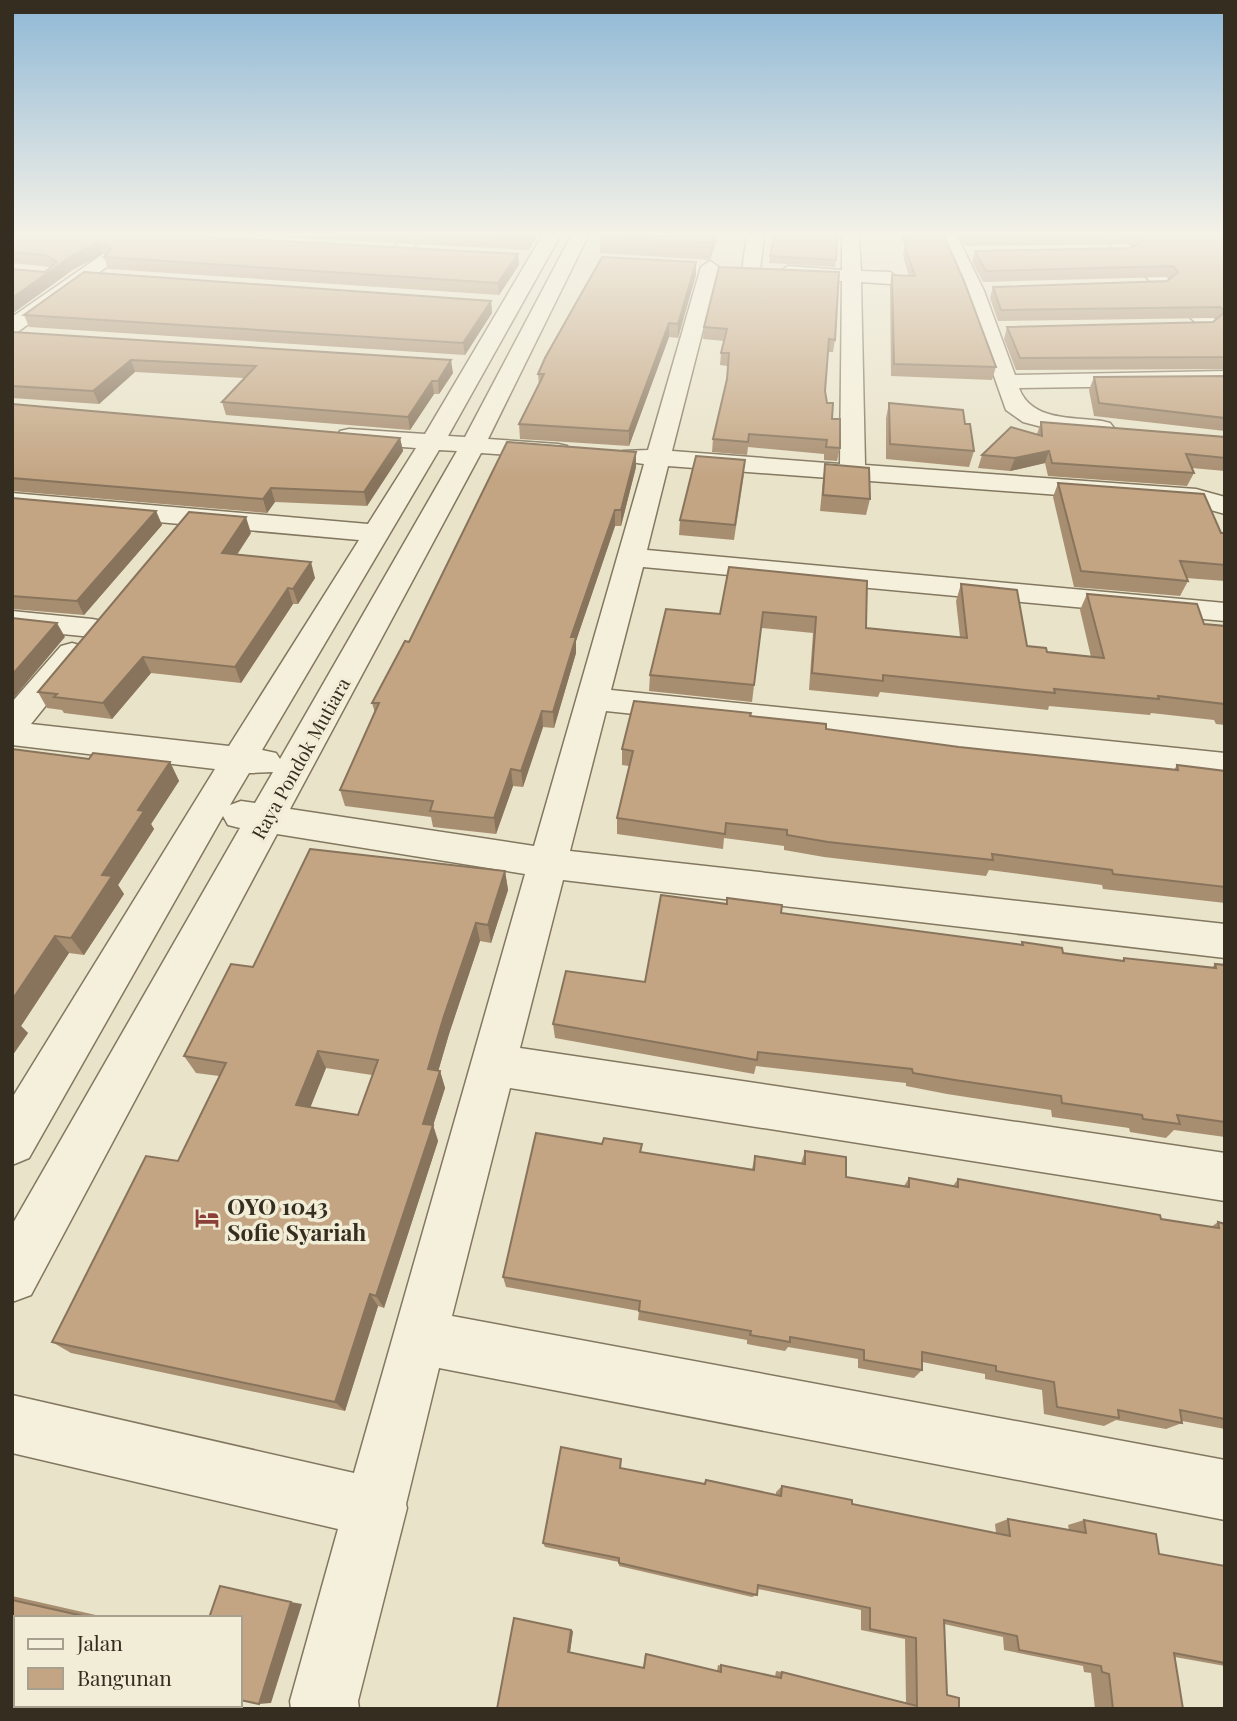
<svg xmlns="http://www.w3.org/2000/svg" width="1237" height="1721" viewBox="0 0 1237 1721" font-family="'Playfair Display',serif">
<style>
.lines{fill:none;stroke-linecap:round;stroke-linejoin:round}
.street-casing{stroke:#837760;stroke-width:3}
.street{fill:#f5f0db;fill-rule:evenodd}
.wall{fill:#a88e71;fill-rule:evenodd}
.shaded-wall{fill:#88745c}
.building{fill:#c3a583;stroke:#88745c;stroke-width:2;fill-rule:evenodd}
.labels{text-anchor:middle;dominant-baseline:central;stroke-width:7;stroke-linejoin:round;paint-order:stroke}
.street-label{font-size:19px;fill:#362d21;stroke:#f2edd7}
.near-poi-label{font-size:23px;font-weight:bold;fill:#362d21;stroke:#f2edd7;text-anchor:start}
</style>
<rect width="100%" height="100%" fill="#e9e3c9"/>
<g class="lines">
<g class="street-casing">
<path id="street" d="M129,236H149L19,331L12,333V317Z
M405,236H423L407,254H395L392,250Z
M542,236H560L448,436L465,437L571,236H588L488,439L558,444L567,446L570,451L567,456L558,458L481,453L290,809L534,846L644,464L623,461L620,456L623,451L648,450L701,267L710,261L719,267L672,451L840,464L842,281L788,278L779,272L788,266L842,270V236H859L861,271L890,272L899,278L890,284L861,282L865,465L1196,489L1225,497V514L1193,505L668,466L647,550L1225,603V621L643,567L611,690L1225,753V777L606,711L570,851L1225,924V958L563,880L520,1048L1225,1153V1201L510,1088L452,1316L1225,1460V1520L439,1368L406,1504L407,1508L358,1701L359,1709H291L290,1701L338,1529L12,1453V1395L354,1473L525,874L277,834L31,1295L12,1302V1225L240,828L228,825L223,816L29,1158L12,1165V1098L215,769L12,745V702L61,646L72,643L83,646L88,653L31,724L229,746L359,540L12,509V493L368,524L416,448L349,443L340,441L337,436L340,431L349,429L425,434ZM439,450L457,451L280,759L276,753L262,750ZM273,772L255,803L241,801L230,805L249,773Z
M747,236H764L760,270L751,276L742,270Z
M940,236H957L984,291L1015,375L1225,371V385L1019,388C1031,421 1072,417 1102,421L1110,423L1114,428L1110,433L1102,435L1042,427L1023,422L1006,410L964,291Z
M1101,236H1119L1225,328V345L1218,343Z
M12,611L92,619L103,621L107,628L103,635L92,637L12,629Z"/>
</g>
<use href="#street" class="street"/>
</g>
<path class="wall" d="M12,236L518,254L519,265L499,295L108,269L104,257L106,255L103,254L74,269L12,314V269L45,272L51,267L12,263Z
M267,236H537L529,250Z
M600,236H718L710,260L600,253Z
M901,236H944L996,367L992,380L891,376L890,286L892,275L909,276L904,260L903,253L905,247Z
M958,236H1225V369L1016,370L1004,339L1007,327L1213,322L1216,320L1215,318L998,321L990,298L993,287L1167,281L1170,279L1169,277L983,282L972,262L975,251L1130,248L1133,246L1132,244L965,246Z
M770,256L836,260L835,267L769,263Z
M719,267L835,340L833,352H828L825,391L827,403L840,448L837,461L824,460V454L748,447L747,455L712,452L713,439L727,381L728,366L720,365L721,353L724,341L703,339L704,327Z
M696,275L678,338L669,337L629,446L520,439L519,424L539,385L538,374Z
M491,301L492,313L465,355L29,327L24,315Z
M12,332L453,373L439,394H434L410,430L226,415L222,402L244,378L135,372L99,404L12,398Z
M1225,376V431L1094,416L1089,390L1094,377Z
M889,403L965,424L974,451L969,467L886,459V418Z
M12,404L400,438L403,451L367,506L275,502L267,513L12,491Z
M1041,422L1225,437V471L1192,468L1194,473L1187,486L1048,476L1045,463L1010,471L978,468L982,455L1037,434Z
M636,452V467L621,526H615L576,641V653L554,728L543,727L523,787L513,786L496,834L433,827L431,817L345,806L340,790L375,713L372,703L409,642Z
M825,464L870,499L866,515L820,511L823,480Z
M744,474L734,540L679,535L680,520Z
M1058,483L1225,533V581L1186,578L1188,581L1180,596L1074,587L1053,497Z
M12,498L156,511L162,525L84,615L12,609Z
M251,533L237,555L315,578L298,604H293L241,683L151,673L112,719L64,713L62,710L47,708L38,692Z
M729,567L866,628L960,637L956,601L961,584L1027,646L1047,652L1091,657L1080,610L1087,594L1204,624L1225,626V725L1216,724L1214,720L1151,713L1150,715L1049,706L1048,710L880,692L878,697L809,690L813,633L761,628L752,702L649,691L650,675L720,614Z
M750,716L826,729L959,747L1174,770L1177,765L1225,771V903L1103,889L1102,885L989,870L986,876L824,857L784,850V846L724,838L723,849L617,834V818L629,766L622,765V749Z
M12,749L89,759L170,762L179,781L151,824L154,829L118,885L124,894L84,955L69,953L21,1026L28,1033L12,1056Z
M505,871L508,890L491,943L480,941L449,1034L438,1071H440L445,1088L433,1125L438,1141L384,1308L378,1306L345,1411L71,1353L52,1342L178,1161L219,1076L196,1073L184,1056L253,967ZM326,1068L372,1075L358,1115L310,1107Z
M781,913L1021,945L1022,942L1063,953L1122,961L1124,958L1212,968L1215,964L1225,965V1137L1174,1130L1166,1138L1130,1132L1129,1128L1052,1117L1051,1110L947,1094L906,1086V1083L756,1066L754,1074L555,1038L553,1024L645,982Z
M602,1144H642L641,1152L752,1169L755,1156L801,1163L805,1151L846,1177L904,1186L909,1178L953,1186L958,1179L1161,1219L1211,1227L1218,1222L1225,1224V1429L1182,1421V1423L1166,1429L1116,1420L1104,1426L1044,1414L1042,1390L985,1379V1374L922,1362V1370L914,1378L858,1368V1359L788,1347L785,1351L747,1344V1340L638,1320L639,1311L506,1287L503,1277Z
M620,1468L704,1484L706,1480L776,1495V1492L782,1486L852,1504L996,1533L995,1524L1008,1519L1069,1530L1068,1525L1084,1520L1159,1554L1225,1566V1666L1175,1657L1183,1709H1095L1091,1673L1084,1672L1083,1666L1004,1650L1003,1637L944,1624L947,1695L959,1709H497L573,1631L570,1652L643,1668L645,1654H646L717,1671L718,1665L775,1677L776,1671L782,1672L906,1703L905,1639L861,1630V1610L758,1589L757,1595L752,1597L619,1566V1562L545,1547L543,1543Z
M12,1596L109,1618H16L127,1705L126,1709H12Z"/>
<path class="shaded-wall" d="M530,236H537L529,250L528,239Z
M713,236H718L710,260L711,243Z
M99,242L103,254L74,269L12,314V298L70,257Z
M518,254L519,265L499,295L498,283Z
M696,262V275L678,338V324Z
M491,301L492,313L465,355L463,343Z
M669,323V337L629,446V431Z
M131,360L135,372L99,404L93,391Z
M451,360L453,373L439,394L438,381Z
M432,381L434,394L410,430L408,417Z
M400,438L403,451L367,506L364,492Z
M1049,451L1045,463L1010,471L1015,458Z
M636,452V467L621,526V510Z
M271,488L275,502L267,513L263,499Z
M615,510V526L576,641V653L554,728L553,712L571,637Z
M156,511L162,525L84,615L77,601Z
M246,517L251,533L227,569L222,553Z
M311,562L315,578L298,604L293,589Z
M288,588L293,604L241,683L235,667Z
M57,623L65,637L12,700V675Z
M143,657L151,673L112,719L103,703Z
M542,711L543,727L523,787L521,771Z
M170,762L179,781L151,824L154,829L118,885L124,894L84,955L71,938L102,875L138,810Z
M511,769L513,786L496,834L494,818Z
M505,871L508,890L491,943L488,925Z
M476,923L480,941L449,1034L434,1086L428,1069L444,1016Z
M55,936L69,953L21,1026L28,1033L12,1056V1000Z
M318,1051L326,1068L305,1121L296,1105Z
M440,1071L445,1088L432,1129L433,1125L438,1141L384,1308L376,1296L423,1124Z
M370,1294L378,1306L345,1411L335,1402Z
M291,1602L302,1604L271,1703L259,1704Z
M571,1630L573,1631L570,1652H568Z
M102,1705H127L126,1709H100Z"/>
<path class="building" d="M12,236H192L518,254L498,283L104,257L111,249L99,242L70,257L12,298V269L45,272L57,262L45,255L12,252Z
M471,236H530L528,239Z
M600,236H713L711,243Z
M774,236H837L836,260L770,256Z
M907,236H944L964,281L996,367L894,364L892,275L915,276L906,249L905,242L909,243Z
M1137,236H1225V311L1220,307L1001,310L993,287L1167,281L1178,272L1173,266L986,271L975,251L1130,248L1142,241Z
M602,257L696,262L678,324L669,323L629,431L519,424L544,374H538L545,358Z
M719,267L839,272L835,340L829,339L825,391L827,403H833L832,419H840V448L826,447L827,440L749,434L748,442L713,439L727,379L729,353H721L727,329L704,327Z
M84,272L491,301L463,343L24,315Z
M1225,312V357L1020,358L1007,327L1213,322Z
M12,332L451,360L438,381H432L408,417L222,402L256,366L131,360L93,391L12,386Z
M1225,376V418L1099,403L1094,377Z
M889,403L963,410L965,424H970L974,451L890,444Z
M12,404L400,438L364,492L271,488L263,499L12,478Z
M1041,422L1225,437V458L1186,454L1194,473L1052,463L1049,451L1015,458L982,455L1011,427L1042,436Z
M507,442L636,452L621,510H615L571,637H576L553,712L542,711L521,771L511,769L494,818L430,811L433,801L340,790L379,703H372L405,641L409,642Z
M696,456L745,460L735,525L680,520Z
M825,464L869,468L870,499L823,495Z
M1058,483L1204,494L1221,533H1225V565L1180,561L1188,581L1081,571Z
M12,498L156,511L77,601L12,596Z
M189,512L246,517L222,553L311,562L293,589L288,588L235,667L143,657L103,703L54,697L57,694L38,692Z
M729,567L867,581L866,628L967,638L961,584L1017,590L1027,646L1046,648L1047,652L1104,658L1087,594L1197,604L1204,624L1225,626V704L1158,696L1159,699L1054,689L1055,693L883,675V681L812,673L816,617L763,612L754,685L650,675L666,609L720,614Z
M12,618L57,623L12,675Z
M634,701L751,713L750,716L826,724V729L959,747L1178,770L1177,765L1225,771V887L1113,874L1112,870L992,854L993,860L828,842L787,835V830L726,823L725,834L617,818L633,751L622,749Z
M12,749L89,759L93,753L170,762L138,810L144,811L102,875L112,876L71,938L55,936L12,1000Z
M310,849L505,871L488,925L476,923L444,1016L428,1069L440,1071L423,1124L433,1125L376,1296L370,1294L335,1402L52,1342L146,1156L178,1161L226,1063L184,1056L231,964L253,967ZM318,1051L378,1060L358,1115L296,1105Z
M661,895L727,904V898L782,905L781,913L1023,945L1022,942L1062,948L1063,953L1124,961V958L1216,968L1215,964L1225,965V1122L1177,1115L1180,1124L1143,1119L1142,1115L1062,1103L1061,1096L955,1080L913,1073L912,1069L758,1052L757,1060L553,1024L566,971L645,982Z
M536,1133L602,1144L604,1138L642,1144L640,1152L754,1170L755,1156L805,1164V1151L846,1157V1177L909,1187V1178L958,1187V1179L1160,1215L1161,1219L1219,1228L1218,1222L1225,1224V1419L1180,1410L1182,1423L1118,1410L1119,1418L1057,1407L1054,1382L996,1371V1366L922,1352V1370L864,1360V1350L790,1337V1342L750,1335L751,1331L639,1311L640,1301L503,1277Z
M561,1447L621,1459L620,1468L705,1484L706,1480L781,1496L782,1486L852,1500V1504L1010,1536L1008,1519L1086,1533L1084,1520L1156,1534L1159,1554L1225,1566V1663L1174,1653L1183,1709H1113L1109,1674L1102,1672L1101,1666L1019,1650L1017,1636L944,1620L947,1695L959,1698V1709H497L514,1618L571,1630L568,1652L644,1668L646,1654L721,1672V1665L781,1678L782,1672L917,1706L916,1638L870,1629V1608L758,1585L757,1595L619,1563V1558L543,1543Z
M220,1586L291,1602L259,1704L240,1700V1618H209Z
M12,1600L92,1618H16V1705H102L100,1709H12Z"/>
<linearGradient id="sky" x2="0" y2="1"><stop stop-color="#8fb8d6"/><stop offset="0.49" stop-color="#f5f2e7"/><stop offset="1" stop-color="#f5f2e7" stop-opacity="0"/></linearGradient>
<rect width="1237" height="477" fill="url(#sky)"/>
<defs>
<g id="hotel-bare" transform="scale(1.89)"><path d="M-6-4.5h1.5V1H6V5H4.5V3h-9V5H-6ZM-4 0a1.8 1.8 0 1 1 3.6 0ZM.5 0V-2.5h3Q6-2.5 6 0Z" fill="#8b3f37" stroke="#f2edd7" stroke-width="2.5" paint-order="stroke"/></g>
</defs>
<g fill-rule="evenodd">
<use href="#hotel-bare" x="207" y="1218"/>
</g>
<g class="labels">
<g class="street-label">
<text transform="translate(300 758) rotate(-61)">Raya Pondok Mutiara</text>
</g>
<g class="near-poi-label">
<text x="227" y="1205">OYO 1043<tspan x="227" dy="26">Sofie Syariah</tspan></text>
</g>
</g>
<rect width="1237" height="1721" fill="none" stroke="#362d21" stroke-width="28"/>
<rect x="14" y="1616" width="228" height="91" fill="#f2edd7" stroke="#a7a08e" stroke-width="2"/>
<rect x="28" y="1639" width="35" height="10" fill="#f5f0db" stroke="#a7a08e" stroke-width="2"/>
<text x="77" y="1651" font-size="21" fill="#362d21">Jalan</text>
<rect x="28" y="1668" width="35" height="21" fill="#c3a583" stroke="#a7a08e" stroke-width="2"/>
<text x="77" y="1686" font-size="21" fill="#362d21">Bangunan</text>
</svg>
